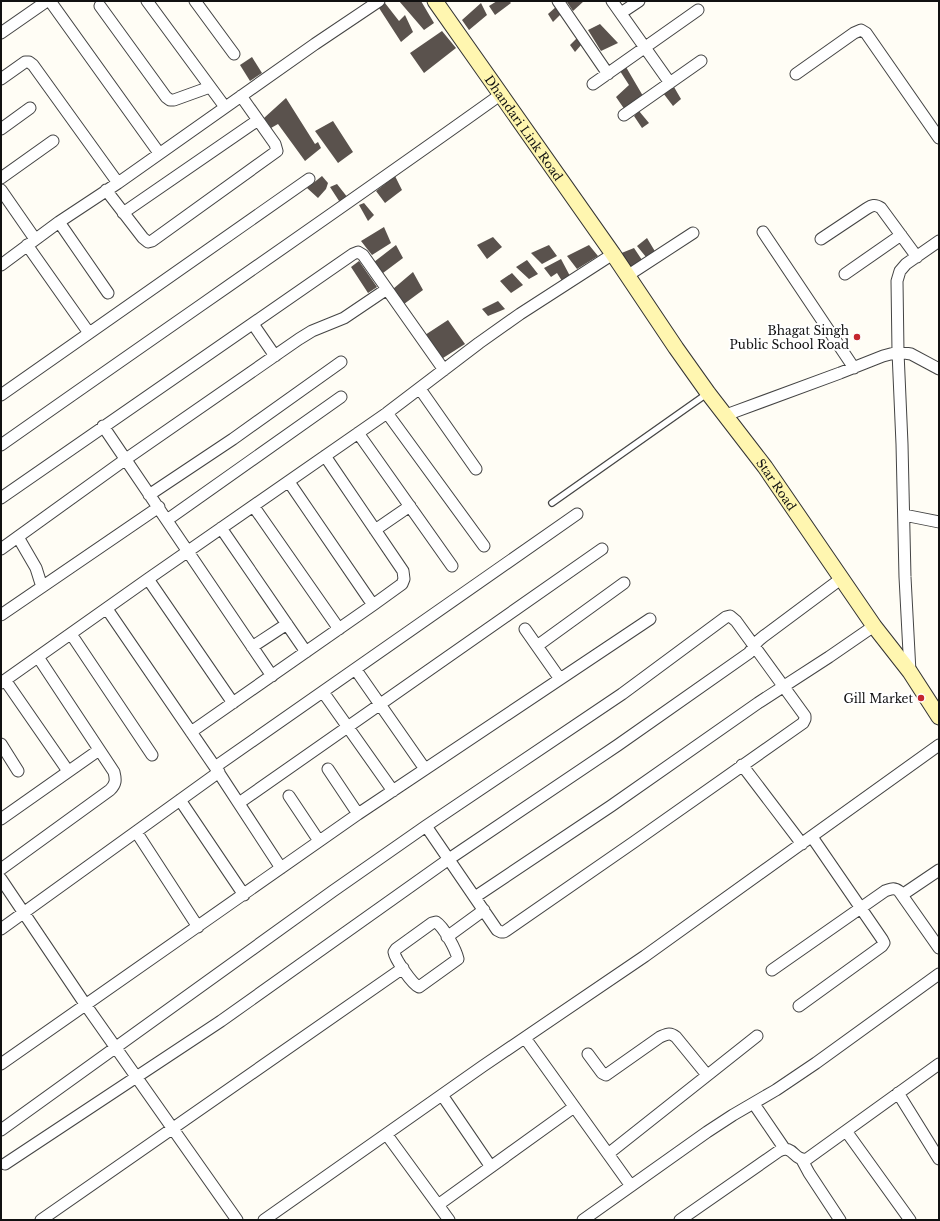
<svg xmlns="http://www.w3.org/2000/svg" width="940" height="1221" viewBox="0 0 940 1221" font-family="'Libre Baskerville',serif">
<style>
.building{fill:#5a524d}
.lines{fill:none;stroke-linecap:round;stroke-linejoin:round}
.lane-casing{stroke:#444;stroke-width:8}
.street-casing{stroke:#444;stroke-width:13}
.secondary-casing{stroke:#333;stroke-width:17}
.lane{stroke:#fff;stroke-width:5.5}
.street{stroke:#fff;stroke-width:11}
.secondary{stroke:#fff6b0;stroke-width:15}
.poi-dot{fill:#c4262e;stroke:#fff;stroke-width:1.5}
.labels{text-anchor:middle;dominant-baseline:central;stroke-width:4;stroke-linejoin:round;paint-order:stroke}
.street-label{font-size:12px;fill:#111;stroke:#fff}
.poi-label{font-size:12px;fill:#111;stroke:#fff;text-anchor:end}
</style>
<rect width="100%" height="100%" fill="#fffdf5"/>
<path class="building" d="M399,1H421L434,23L424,30Z
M497,1H509L511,3L495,15L489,6Z
M568,1H584L573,11L567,2Z
M385,3L399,21L405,15L413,32L401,42L379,8Z
M481,3L487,15L469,30L462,20Z
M557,6L561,14L553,22L548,14Z
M600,24L618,43L601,51L588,30Z
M442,31L456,48L424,73L410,53Z
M577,38L582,44L575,52L570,45Z
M252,57L262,73L250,81L240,65Z
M626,67L643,96L625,110L616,97L629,85L620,71Z
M674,87L681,99L673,106L660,89Z
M286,98L315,144L318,142L321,148L305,161L278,124L271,128L264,118Z
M639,111L649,123L642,128L634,116Z
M333,121L353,152L338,163L315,131Z
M322,176L328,183L326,189L318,198L307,188Z
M395,176L402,190L385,203L376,191Z
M337,184L348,198L341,204L330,187Z
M364,203L374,215L368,221L359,205Z
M384,227L391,243L372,255L361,241Z
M493,237L502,247L487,259L477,245Z
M647,238L656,253L646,257L637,246Z
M396,245L403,258L383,273L374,262Z
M549,245L557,256L542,264L531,253Z
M589,245L598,256L577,269L567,256Z
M634,248L642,260L629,269L619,254Z
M561,259L570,276L562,281L557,273L551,277L544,268Z
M527,260L538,274L529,279L516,267Z
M359,261L377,287L368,293L351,267Z
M413,272L423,290L404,304L393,289Z
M512,273L523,285L511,293L500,281Z
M498,301L505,309L488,316L482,309Z
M448,320L465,344L443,358L425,335Z"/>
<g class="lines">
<g class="lane-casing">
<path id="lane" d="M552,503L708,393"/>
</g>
<g class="street-casing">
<path id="street" d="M50,1L159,153
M147,1L225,107
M195,1L234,54
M558,1L608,74
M612,1L670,83
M100,6L166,97L170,100H174L210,87
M621,13L639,1
M1,33L47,1
M796,74L854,33L861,30L866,33L939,138
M1,79L25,62H29L33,65L118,183
M593,84L698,10
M624,115L701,61
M1,129L30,108
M1,178L53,141
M1,190L35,239
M106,190L143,238L148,242L152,241L277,151L275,144L241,96
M123,213L258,120
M59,222L108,293
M763,232L854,368
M821,239L866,209C872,205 875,204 881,208L917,257
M27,245L89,333
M1,265L59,222L118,183L315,44L379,1
M845,274L901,235
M627,276L693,233
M253,324L275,356
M420,389L476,469
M1,395L309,179
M387,413L484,546
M726,415L840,373L883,356L898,352L911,354L939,369
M103,426L272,676
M358,433L452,566
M1,445C167,328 335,213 500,95
M289,482L373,605
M149,495L233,439L341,362
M1,498L353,254L358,252L363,255L444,370
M254,507L339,629
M904,515L939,522
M167,520L341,397
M221,528L306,652
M375,530L410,506
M18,537L36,568L42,587
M1,549L126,459L299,339L312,331L344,318L387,289
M148,579L233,703
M107,609L215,767L281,868
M1,615L159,507
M525,629L560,679
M71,634L152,755
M537,646L624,583
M252,647L287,624
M356,670L425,769
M910,672L905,577L902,444L898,352L897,281L900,271L906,264L939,241
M5,680L68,771
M1,683L148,579L387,413L479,343L520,314L613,254
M323,692L393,791
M191,732L373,605L402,584L404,579L403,571L325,456
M1,744L18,771
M742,765L802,844
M215,767L577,514
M328,769L358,814
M289,796L319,841
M180,800L244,895
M239,803L602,549
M1,819L99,750
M137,833L198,927
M1,869L110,790C116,784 116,780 114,772L38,657
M1,879L85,1004L237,1220
M902,895L939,870
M475,897L611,806L758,703L829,657L874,626
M436,922C444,927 456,950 458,959L419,987C412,984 395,959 394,952L396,949L432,923Z
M1,929L219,772
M447,937L484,910
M772,970L885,891C891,889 894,887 899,891L939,948
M799,1006L882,946L884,943L882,939L812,837
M525,1038L631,1186
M588,1054L602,1073L606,1075L660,1037C667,1034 670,1032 676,1037L707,1075
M1,1064L358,814L650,619
M898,1093L939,1159
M442,1095L491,1167
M754,1104L784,1148
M1,1130L333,891L426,826L622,694L726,617L730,616L736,621L805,716V719L803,723L634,842L504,932H501L497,930L426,826
M846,1131L910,1220
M387,1135L449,1220
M608,1154L757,1036
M802,1160L809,1173L840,1220
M5,1164L221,1021L449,859L618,745L749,653L758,641L764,636L842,578
M438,1205L574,1107
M41,1220L403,968
M264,1220L483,1066L645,956L939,745
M583,1220L707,1132L733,1115L776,1090L816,1063L939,974
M680,1220L779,1151C794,1144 793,1161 807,1159L939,1064"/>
</g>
<g class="secondary-casing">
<g id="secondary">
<path id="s1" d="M435,1L613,254L676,348L708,393L765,467L874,626L910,672L939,717"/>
</g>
</g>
<use href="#lane" class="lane"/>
<use href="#street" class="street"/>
<use href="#secondary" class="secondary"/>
</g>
<g class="poi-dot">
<circle cx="857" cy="337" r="4"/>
<circle cx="921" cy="698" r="4"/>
</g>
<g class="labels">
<g class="street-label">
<text stroke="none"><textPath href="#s1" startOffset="155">Dhandari Link Road</textPath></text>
<text stroke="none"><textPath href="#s1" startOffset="592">Star Road</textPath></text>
</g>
<g class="poi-label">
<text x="849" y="330">Bhagat Singh<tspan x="849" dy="14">Public School Road</tspan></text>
<text x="913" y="698">Gill Market</text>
</g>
</g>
<rect width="940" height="1221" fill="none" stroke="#111111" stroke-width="4"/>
</svg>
